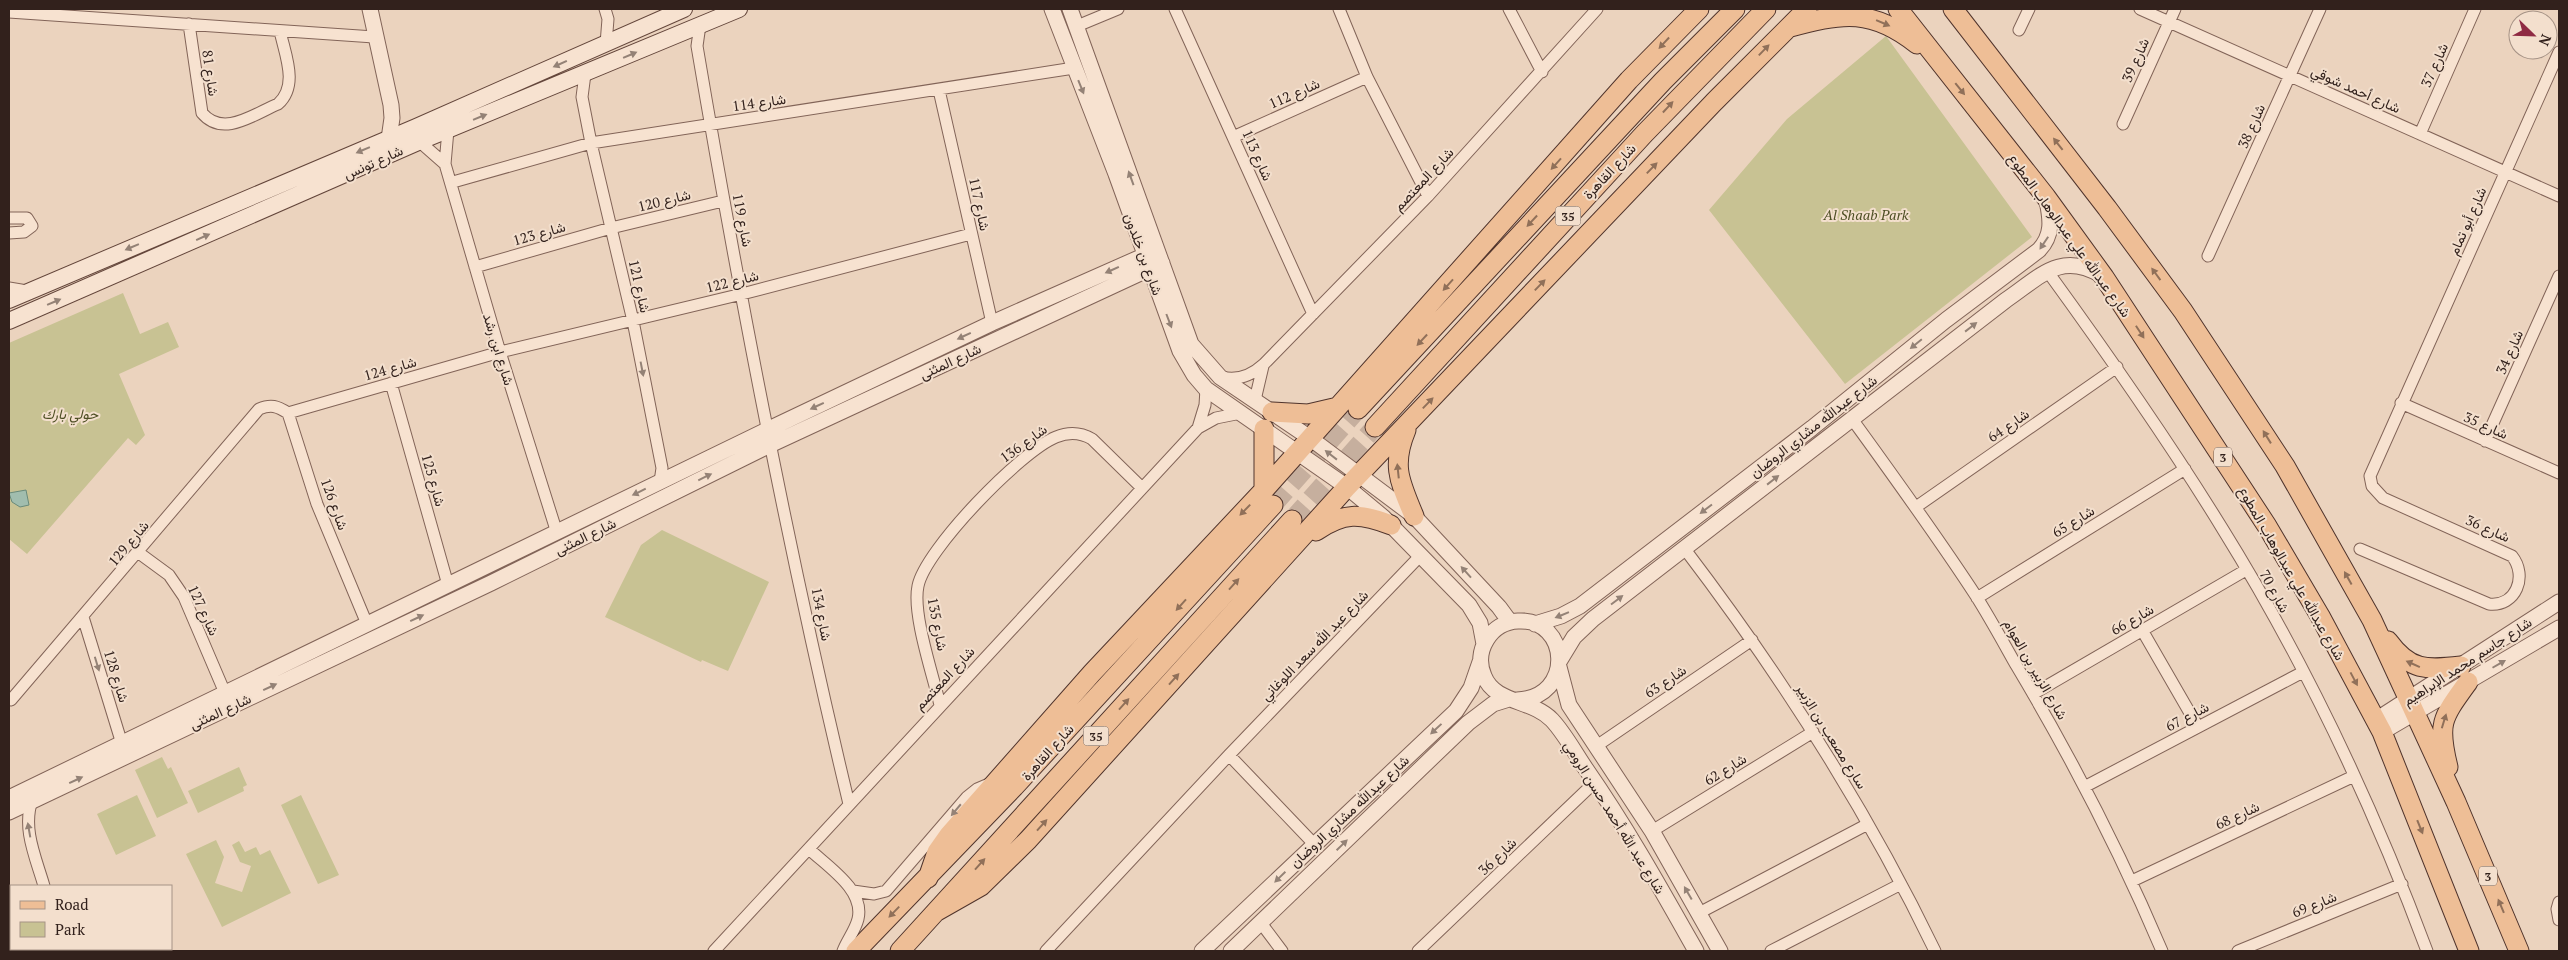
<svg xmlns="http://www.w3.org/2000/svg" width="2568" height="960" viewBox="0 0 2568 960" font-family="'PT Serif',Vazirmatn,serif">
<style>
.green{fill:#c8c293}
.water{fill:#a1bdae;stroke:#698a7a}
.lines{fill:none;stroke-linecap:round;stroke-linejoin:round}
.primary-tunnel{stroke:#c6af9e;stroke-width:19;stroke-dasharray:19 9;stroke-linecap:butt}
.minor-casing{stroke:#826458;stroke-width:13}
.tertiary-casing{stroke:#826458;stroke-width:17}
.secondary-casing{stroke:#64463b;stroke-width:18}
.primary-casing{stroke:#50342c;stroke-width:21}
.minor{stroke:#f7e2d0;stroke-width:11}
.tertiary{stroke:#f7e2d0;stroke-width:15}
.secondary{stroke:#f7e2d0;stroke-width:16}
.primary{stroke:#eebe96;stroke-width:19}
.oneway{fill:#907059}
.oneway2{fill:#948276}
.labels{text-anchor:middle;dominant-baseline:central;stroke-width:4;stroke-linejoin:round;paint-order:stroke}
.shield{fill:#f3dfcd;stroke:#6c5a51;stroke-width:1}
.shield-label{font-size:12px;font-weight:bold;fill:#32211c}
.street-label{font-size:14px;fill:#32211c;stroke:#f3dfcd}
.park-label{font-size:14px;font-style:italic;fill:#4d4e23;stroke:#f3dfcd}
</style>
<rect width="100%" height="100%" fill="#ebd3be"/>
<path class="green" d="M1886,36L2032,237L1845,384L1709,210L1787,119Z
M123,293L140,334L168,322L179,347L119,374L145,435L136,445L128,438L27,554L9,539V343Z
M662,530L769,582L728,671L702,660L701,662L605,617L641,545Z
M162,757L168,769L171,767L188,803L157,818L135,770Z
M239,767L247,785L243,787L244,791L198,813L188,791Z
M137,795L156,836L116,855L97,814Z
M301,795L339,875L318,884L281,805Z
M216,840L224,857L215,883L242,892L251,866L240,862L232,845L239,841L245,852L256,847L260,855L270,850L291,893L222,927L186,854Z"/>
<path class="water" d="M26,490L29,505L20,507L12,502L9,493Z"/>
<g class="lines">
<path class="primary-tunnel" d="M1273,505L1358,409
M1292,520L1375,427"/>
<g class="minor-casing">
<path id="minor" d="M605,9L608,19L606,44
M1175,9L1313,314
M1339,9L1367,77L1428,196
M1509,9L1542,72
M2140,9L2559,196
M9,12L374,37
M189,24L202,113C223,138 254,114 278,104C299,85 285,55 280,31
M700,25L697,46C740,300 789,554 849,804
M1077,26L1118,9
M2019,30L2029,9
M585,74L582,97L591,143L633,321L662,468L660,482
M939,90L992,323
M2123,124L2175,9
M448,130L445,164L500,352L557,533
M2420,134L2475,9
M1233,137L1367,77
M420,142L445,164
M453,182L591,143L1074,68
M9,218H27L32,226L24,232L9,233
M2208,256L2320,9
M475,267L611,228L723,201
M2048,272C2109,356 2168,440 2222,528C2304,660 2373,806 2427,951
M9,288L27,291
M1222,377C1238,381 1252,375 1264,364L1428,196L1597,9
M391,383L448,585
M1255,400L1263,366
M2401,403L2559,473
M288,413L500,352L742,294L971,234
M1852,419C1894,477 1937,536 1976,596C1990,618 2003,642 2016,665C2071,757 2120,852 2162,951
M1198,428L1205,405L1206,389
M2485,441L2559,276
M1916,507L2117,367
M1684,548C1780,674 1866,808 1935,951
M2360,549L2489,604C2516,607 2528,576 2512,556L2383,498L2372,486L2370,476L2559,52
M139,553L169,575L184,597L225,693
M1977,598L2185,469
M83,617L122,744
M2142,630L2198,727
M2033,694L2246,570
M11,700L259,409C271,404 277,406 288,413L317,504L367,624
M940,705C933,675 912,614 918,586C925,550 1021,451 1056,437C1068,432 1080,432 1092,439L1141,487
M1595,747L1752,640
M1229,755L1314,844
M2086,786L2303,672
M32,800C22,829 36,858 44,886
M1652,831L1813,732
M809,849C828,867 865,890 858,919C855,931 847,940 843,951
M2132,881L2354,776
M853,891L874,894L886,891L967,797L977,789L991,783
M2559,902L2557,909L2559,920
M1699,913L1868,824
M1261,923L1282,951
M61,949V951
M714,951L1198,428L1216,418L1241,413
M1046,951L1229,755L1420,556
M1418,951L1595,782
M1771,951L1901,884
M2238,951L2402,884"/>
</g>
<g class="tertiary-casing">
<path id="tertiary" d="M370,9L391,105L392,118L389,139
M1052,9L1116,174L1180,351L1194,375L1206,389L1347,487L1383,517L1469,605L1480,623L1484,644
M1070,9L1191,344L1220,377L1310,438L1414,516L1499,607L1510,622
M1535,624L1561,616L1580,606L1812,428L1946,320L2039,250C2053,235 2051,220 2047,201
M1560,660L1574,637L1593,619L2006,300C2040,277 2060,251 2101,275
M1559,667L1569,705L1652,831L1720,951
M1517,700C1575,698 1570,618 1518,621C1491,622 1473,651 1484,676C1495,704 1532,699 1552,720C1565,734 1575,753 1586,769C1627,828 1661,889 1696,951
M2376,720L2559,602
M2382,732L2559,628
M9,798L769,429L992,323L1157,250
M9,812L491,583L772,444L1162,263
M1202,951L1456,711L1471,688L1480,662
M1231,951L1468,723L1493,704L1509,699"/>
</g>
<g class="secondary-casing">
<path id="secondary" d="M9,300L416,127L684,9
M9,321L416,143L739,9"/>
</g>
<g class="primary-casing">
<path id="primary" d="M1898,9L2046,197L2104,277L2267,526L2320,616L2382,732L2469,951
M1953,9L2107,208L2183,311L2285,466L2372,620L2456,802L2519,951
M1791,27C1842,12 1873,9 1917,44
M1358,409L1663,81L1735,9
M1272,412L1308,414L1338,407
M1375,427L1645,133L1766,9
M1264,429V490
M1406,430C1391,466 1400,482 1414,516
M1316,531C1344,512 1360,513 1391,525
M2388,641C2410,671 2426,670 2461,666
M2448,767C2437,723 2442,718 2468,682
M928,878L937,852L949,835L1092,673L1264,490L1629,80L1699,9
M937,911L981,886L1028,840L1347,487L1714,102L1807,9
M856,951L1014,787L1273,505
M900,951L1292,520"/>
</g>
<use href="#minor" class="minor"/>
<use href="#tertiary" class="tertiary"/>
<use href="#secondary" class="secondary"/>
<use href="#primary" class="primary"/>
</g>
<defs><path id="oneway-solid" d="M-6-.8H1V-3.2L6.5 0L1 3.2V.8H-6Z" transform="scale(1.25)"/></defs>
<g class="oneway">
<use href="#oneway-solid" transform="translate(1883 23) rotate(23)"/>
<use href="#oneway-solid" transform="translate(1664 43) rotate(133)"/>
<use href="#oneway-solid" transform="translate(1764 50) rotate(-46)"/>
<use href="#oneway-solid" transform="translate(1960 89) rotate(51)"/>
<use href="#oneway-solid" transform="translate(1668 107) rotate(-47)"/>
<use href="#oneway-solid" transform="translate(2058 144) rotate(-128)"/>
<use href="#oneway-solid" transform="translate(1556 164) rotate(132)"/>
<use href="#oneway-solid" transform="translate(1652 168) rotate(-46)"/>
<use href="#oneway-solid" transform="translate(1532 221) rotate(133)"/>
<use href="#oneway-solid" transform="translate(2156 274) rotate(-126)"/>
<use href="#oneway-solid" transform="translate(1448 285) rotate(132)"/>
<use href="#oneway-solid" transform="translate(1540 285) rotate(-46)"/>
<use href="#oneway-solid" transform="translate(2140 332) rotate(57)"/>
<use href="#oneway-solid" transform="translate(1422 340) rotate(133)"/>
<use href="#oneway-solid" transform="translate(1428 403) rotate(-46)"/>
<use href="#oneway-solid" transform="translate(2267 437) rotate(-122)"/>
<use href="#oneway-solid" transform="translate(1398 471) rotate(-96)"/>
<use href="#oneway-solid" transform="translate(1245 510) rotate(134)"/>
<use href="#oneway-solid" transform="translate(2348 578) rotate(-119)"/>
<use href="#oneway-solid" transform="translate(1234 584) rotate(-48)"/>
<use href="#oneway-solid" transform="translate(1181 605) rotate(132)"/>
<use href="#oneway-solid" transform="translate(2413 664) rotate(-156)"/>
<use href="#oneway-solid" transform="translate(1174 679) rotate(-48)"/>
<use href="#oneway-solid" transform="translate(2354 679) rotate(62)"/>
<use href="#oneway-solid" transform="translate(1124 704) rotate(-48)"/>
<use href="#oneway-solid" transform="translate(2444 721) rotate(-73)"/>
<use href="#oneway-solid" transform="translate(1042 825) rotate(-48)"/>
<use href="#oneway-solid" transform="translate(2420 827) rotate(68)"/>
<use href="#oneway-solid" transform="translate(980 864) rotate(-48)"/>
<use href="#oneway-solid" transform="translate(2501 906) rotate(-113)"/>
<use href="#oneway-solid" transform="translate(894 912) rotate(134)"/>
</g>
<g class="oneway2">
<use href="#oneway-solid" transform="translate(630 55) rotate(-23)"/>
<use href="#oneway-solid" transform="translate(560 64) rotate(156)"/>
<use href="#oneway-solid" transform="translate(1081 87) rotate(68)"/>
<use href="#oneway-solid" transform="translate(480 117) rotate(-22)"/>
<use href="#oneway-solid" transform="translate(363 150) rotate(157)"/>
<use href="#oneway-solid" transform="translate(1131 178) rotate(-110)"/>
<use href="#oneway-solid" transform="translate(203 237) rotate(-24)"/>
<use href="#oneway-solid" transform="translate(2044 243) rotate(124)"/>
<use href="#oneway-solid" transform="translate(132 247) rotate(157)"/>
<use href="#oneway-solid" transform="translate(1112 270) rotate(156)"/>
<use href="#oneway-solid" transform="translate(54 302) rotate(-23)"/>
<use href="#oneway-solid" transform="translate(1169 321) rotate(69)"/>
<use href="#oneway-solid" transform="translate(1971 327) rotate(-38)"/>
<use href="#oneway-solid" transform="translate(964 336) rotate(155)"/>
<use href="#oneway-solid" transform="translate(1916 344) rotate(141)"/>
<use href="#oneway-solid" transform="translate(642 369) rotate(79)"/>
<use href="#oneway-solid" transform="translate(817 406) rotate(155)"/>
<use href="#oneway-solid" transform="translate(1331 455) rotate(-142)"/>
<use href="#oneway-solid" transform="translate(705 477) rotate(-26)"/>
<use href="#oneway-solid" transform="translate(1773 480) rotate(-38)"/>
<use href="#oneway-solid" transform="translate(639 492) rotate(154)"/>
<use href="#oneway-solid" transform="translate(1706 509) rotate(143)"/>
<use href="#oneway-solid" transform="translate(1466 572) rotate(-132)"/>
<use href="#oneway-solid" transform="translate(1617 600) rotate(-37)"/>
<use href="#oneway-solid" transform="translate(1562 615) rotate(158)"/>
<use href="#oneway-solid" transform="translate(417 618) rotate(-25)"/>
<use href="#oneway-solid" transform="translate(97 664) rotate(73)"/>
<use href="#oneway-solid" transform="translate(2499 664) rotate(-30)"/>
<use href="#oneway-solid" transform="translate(270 687) rotate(-25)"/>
<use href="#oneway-solid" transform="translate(1436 729) rotate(137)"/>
<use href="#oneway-solid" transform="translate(76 780) rotate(-25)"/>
<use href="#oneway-solid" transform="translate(956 810) rotate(130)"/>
<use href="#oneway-solid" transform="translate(29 830) rotate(-100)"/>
<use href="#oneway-solid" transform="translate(1342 845) rotate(-44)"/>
<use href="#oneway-solid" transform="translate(1280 877) rotate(136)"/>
<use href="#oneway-solid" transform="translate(1688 893) rotate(-120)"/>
</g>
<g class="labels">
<g class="shield">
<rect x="1555.5" y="206.5" width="25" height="19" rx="4"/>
<rect x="2214" y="447.5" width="18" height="19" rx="4"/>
<rect x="1083.5" y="726.5" width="25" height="19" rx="4"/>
<rect x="2479" y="866.5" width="18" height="19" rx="4"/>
</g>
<g class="shield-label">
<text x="1568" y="216">35</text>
<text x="2223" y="457">3</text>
<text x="1096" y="736">35</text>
<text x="2488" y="876">3</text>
</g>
<g class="street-label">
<text transform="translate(2135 60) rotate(-66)">شارع 39</text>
<text transform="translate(2434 65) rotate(-66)">شارع 37</text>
<text transform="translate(211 73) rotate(82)">شارع 81</text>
<text transform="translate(2356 89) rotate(24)">شارع أحمد شوقي</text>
<text transform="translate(1294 93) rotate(-24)">شارع 112</text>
<text transform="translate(759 102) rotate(-8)">شارع 114</text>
<text transform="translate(2251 126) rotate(-66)">شارع 38</text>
<text transform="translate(1258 155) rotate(66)">شارع 113</text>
<text transform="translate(373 162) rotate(-24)">شارع تونس</text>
<text transform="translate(1609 171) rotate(-47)">شارع القاهرة</text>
<text transform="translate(1423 179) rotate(-47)">شارع المعتصم</text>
<text transform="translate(664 200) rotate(-14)">شارع 120</text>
<text transform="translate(980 204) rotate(78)">شارع 117</text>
<text transform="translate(743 220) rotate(79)">شارع 119</text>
<text transform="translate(2467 221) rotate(-66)">شارع أبو تمام</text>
<text transform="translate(539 233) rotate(-16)">شارع 123</text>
<text transform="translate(2070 235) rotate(54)">شارع عبدالله علي عبدالوهاب المطوع</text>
<text transform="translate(1144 254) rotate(70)">شارع بن خلدون</text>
<text transform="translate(732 281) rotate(-14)">شارع 122</text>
<text transform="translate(640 286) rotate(77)">شارع 121</text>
<text transform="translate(499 349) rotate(73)">شارع ابن رشد</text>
<text transform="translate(2509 352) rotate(-66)">شارع 34</text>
<text transform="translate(950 361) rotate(-25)">شارع المثنى</text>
<text transform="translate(390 368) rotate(-16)">شارع 124</text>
<text transform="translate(2008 425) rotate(-35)">شارع 64</text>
<text transform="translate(2486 425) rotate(24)">شارع 35</text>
<text transform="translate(1813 426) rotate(-38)">شارع عبدالله مشاري الروضان</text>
<text transform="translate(1023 443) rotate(-36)">شارع 136</text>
<text transform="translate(434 480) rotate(74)">شارع 125</text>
<text transform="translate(335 504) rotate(70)">شارع 126</text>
<text transform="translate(2073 521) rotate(-32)">شارع 65</text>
<text transform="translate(2488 528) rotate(24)">شارع 36</text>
<text transform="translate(585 536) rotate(-26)">شارع المثنى</text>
<text transform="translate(128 543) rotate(-50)">شارع 129</text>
<text transform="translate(2292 573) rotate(60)">شارع عبدالله علي عبدالوهاب المطوع</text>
<text transform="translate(2275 591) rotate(61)">شارع 70</text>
<text transform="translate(204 610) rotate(65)">شارع 127</text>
<text transform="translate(822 614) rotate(79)">شارع 134</text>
<text transform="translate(2132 619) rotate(-30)">شارع 66</text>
<text transform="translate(938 624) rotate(79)">شارع 135</text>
<text transform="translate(1314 645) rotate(-46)">شارع عبد الله سعد اللوغاني</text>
<text transform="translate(2467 661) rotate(-33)">شارع جاسم محمد الإبراهيم</text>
<text transform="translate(2036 669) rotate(60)">شارع الزبير بن العوام</text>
<text transform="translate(117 676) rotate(73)">شارع 128</text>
<text transform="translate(944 678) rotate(-47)">شارع المعتصم</text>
<text transform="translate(1665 681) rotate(-34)">شارع 63</text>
<text transform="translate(220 711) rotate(-25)">شارع المثنى</text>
<text transform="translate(2187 716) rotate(-28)">شارع 67</text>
<text transform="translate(1832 736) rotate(58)">سارع مصعب بن الزبير</text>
<text transform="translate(1047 752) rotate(-48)">شارع القاهرة</text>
<text transform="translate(1725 769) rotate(-32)">شارع 62</text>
<text transform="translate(1349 811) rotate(-43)">شارع عبدالله مشاري الروضان</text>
<text transform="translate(2237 815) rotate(-25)">شارع 68</text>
<text transform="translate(1615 817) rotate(58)">شارع عبد الله أحمد حسن الرومي</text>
<text transform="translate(1497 856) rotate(-44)">شارع 36</text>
<text transform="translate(2314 904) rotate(-22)">شارع 69</text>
</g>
<g class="park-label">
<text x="1866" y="214">Al Shaab Park</text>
<text x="70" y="413">حولي بارك</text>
</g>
</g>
<rect width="2568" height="960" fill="none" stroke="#32211c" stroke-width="20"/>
<rect x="10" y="885" width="162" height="65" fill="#f3dfcd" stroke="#a69386"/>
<rect x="20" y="901" width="25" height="8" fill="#eebe96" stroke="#a69386"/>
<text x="55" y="910" font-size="15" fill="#32211c">Road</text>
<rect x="20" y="922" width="25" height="15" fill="#c8c293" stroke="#a69386"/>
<text x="55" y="935" font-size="15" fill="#32211c">Park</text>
<g transform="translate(2533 35) rotate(113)"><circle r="24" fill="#f3dfcd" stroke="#a69386"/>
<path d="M0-4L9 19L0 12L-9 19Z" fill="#8f2a43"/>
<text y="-8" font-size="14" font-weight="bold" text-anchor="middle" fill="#32211c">N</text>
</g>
</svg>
